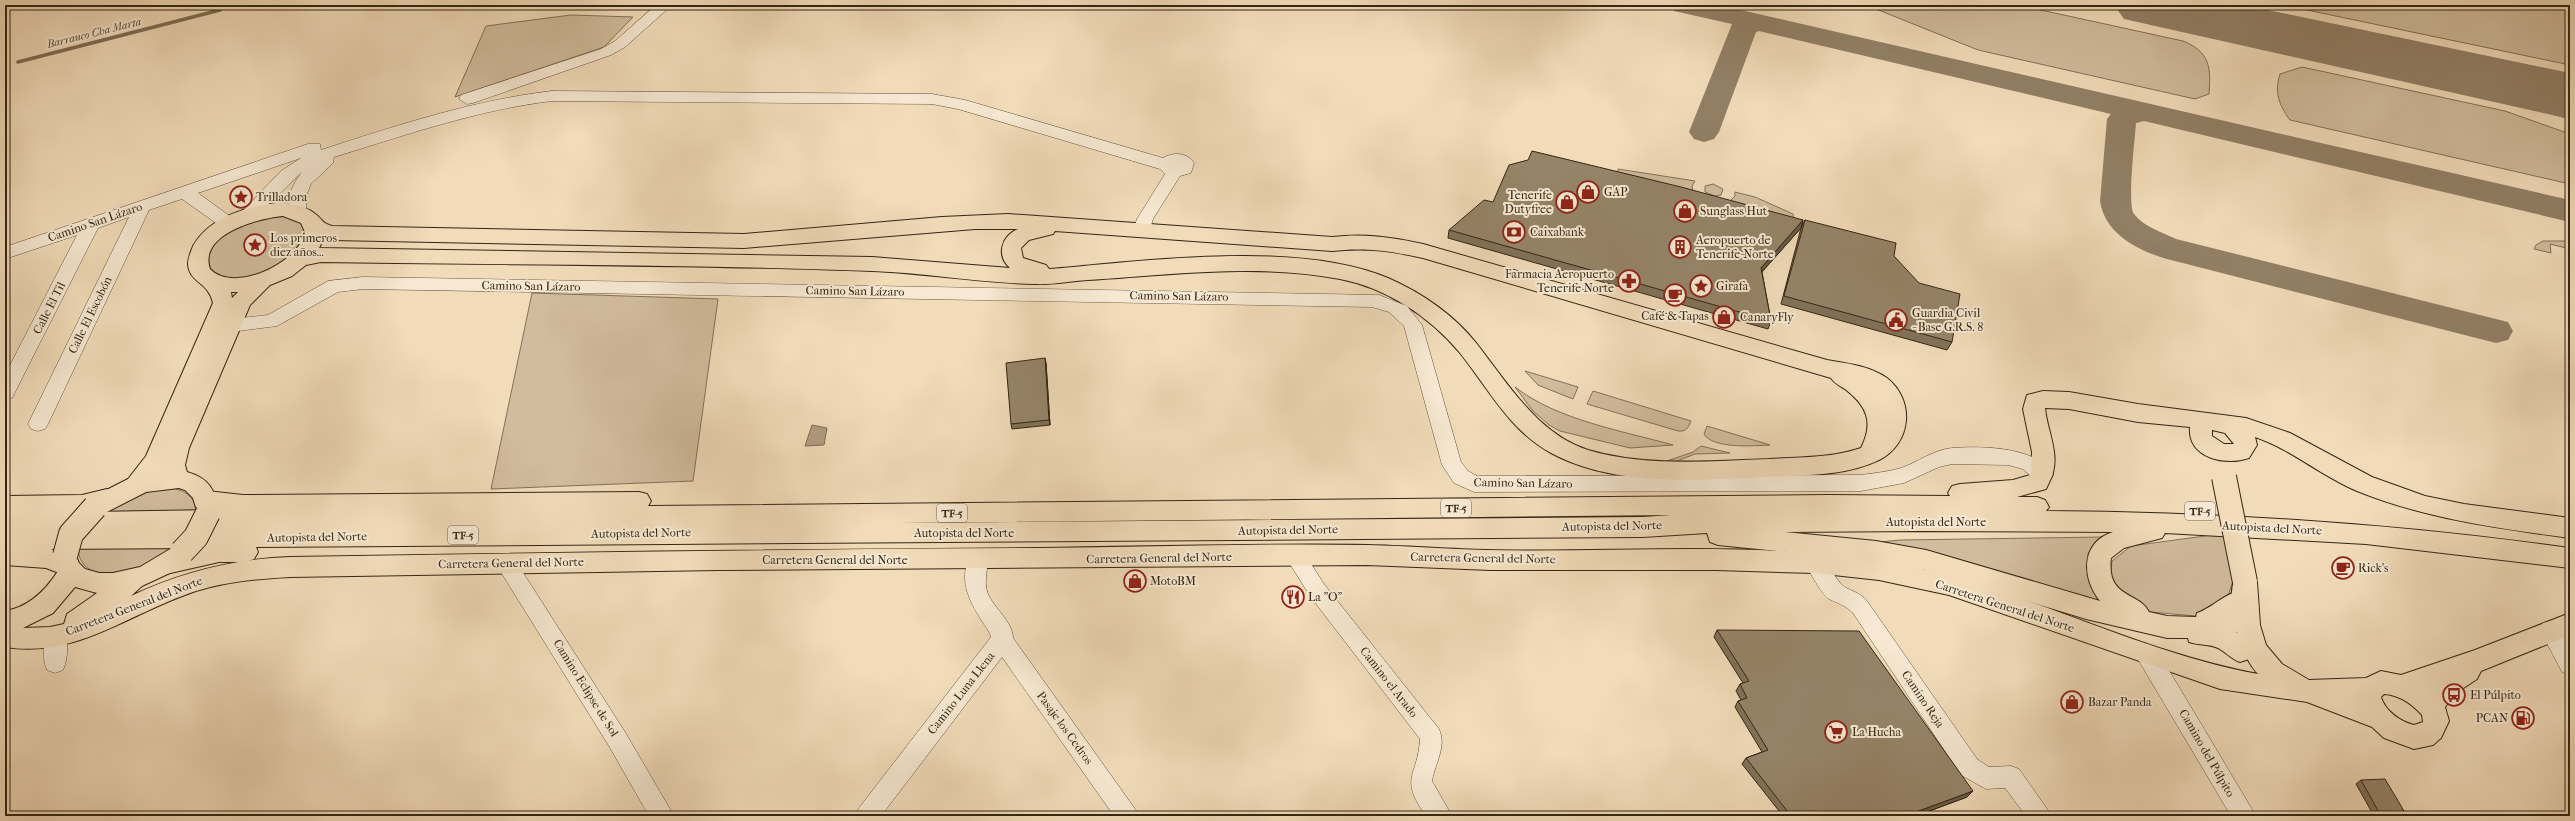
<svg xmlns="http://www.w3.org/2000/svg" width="2575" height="821" viewBox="0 0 2575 821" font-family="'IM FELL French Canon',serif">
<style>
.green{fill:#d1bc9d;stroke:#827158}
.water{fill:#b19d81;stroke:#7f6d55}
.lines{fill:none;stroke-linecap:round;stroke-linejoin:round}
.stream{stroke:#7f6d55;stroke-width:3.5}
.taxiway{fill:#928066;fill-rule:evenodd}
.runway{fill:#928066;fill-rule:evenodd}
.minor-casing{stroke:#63533c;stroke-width:1}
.major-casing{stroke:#342613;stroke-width:2}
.highway-casing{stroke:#342613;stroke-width:2}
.minor{fill:#f6e8d2;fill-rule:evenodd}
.major{fill:#f1dbb9;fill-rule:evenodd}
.highway{fill:#f1dbb9;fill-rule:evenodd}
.major-bridge-casing{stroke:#342613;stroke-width:26;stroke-linecap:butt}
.major-bridge{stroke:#f1dbb9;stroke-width:24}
.wall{fill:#81725a;stroke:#342613}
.shaded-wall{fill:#695c4a;stroke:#342613}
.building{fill:#968469;stroke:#342613}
.labels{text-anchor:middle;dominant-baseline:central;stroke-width:4;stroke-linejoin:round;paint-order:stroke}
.far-water-label{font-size:11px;font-style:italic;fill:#5a4a34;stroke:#f6e8d2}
.shield{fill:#f6e8d2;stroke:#6e604c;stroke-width:1}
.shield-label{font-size:11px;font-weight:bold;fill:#342613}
.poi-label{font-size:12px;fill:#342613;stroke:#f6e8d2;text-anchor:start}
.street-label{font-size:12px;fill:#342613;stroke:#f6e8d2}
</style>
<rect width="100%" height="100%" fill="#f1dbb9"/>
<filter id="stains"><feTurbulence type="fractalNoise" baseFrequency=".005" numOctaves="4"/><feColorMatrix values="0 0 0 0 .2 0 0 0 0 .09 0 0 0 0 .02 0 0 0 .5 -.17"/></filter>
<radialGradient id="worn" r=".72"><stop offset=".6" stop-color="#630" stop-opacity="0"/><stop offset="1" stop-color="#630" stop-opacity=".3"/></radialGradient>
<path class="green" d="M1866,5H2018L2183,41C2210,52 2211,67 2209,94L2195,99L1978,50Z
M2283,5H2570V65Z
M571,15L633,17L604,47L455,97L486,26Z
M2302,67L2505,111L2570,134V184L2290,120C2279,105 2274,92 2280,74Z
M1618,169L1695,181L1692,186L1693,191L1618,172Z
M1713,184L1723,189L1721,195L1715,196L1705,192V186Z
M1735,192L1755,197L1793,214L1794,219L1730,201L1735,196Z
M275,215C298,217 317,225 298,248C295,252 292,258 289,261C277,270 257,276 243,278C202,284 199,251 229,230C240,222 261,219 275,215Z
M2543,241H2570V249L2550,244L2551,253L2534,249L2536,245Z
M532,293L718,299L693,481L491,489Z
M1525,371L1578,387L1573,399L1538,385Z
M1515,387C1557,420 1623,431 1673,445L1630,448L1560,431L1549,425L1533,411Z
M1593,391L1691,421C1688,428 1686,432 1678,431L1587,404Z
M1707,426L1770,445C1755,446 1712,449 1704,434Z
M1701,446L1730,453L1695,454L1677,461H1667L1693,452Z
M164,487C181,489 195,493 196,512L99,513L122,497Z
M2227,533L2235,575L2228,596L2216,611L2195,616L2151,612L2127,598L2110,577L2112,561L2131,546Z
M2104,537L2088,553L2089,570L2116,608L1868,543L1901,540Z
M176,546C164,556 147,568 130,572C109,577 79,576 78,548Z"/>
<path class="water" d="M812,425L827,428L824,445L805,446Z"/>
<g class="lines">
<path class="stream" d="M18,62L220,10"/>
<path class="taxiway" d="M1670,5H1719L2570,200V222L2144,121L2136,123C2135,138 2127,206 2134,214C2144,227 2162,232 2176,239L2508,322L2513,331L2508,340L2496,343L2167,259C2137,250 2105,234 2100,201L2107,119L2111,114L1759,31L1756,32L1719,132L1714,139L1704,142L1694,139L1689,132L1732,24L1674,11Z
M2422,55L2570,101V120L2412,70L2408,64L2412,58Z"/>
<path class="runway" d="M2114,5H2244L2570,73V119L2124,19Z"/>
<g class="minor-casing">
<path id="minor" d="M656,5H672L625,47L611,55L473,103L467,104L459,99L461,95L601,49L615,41Z
M552,91L932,94L965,100L1163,158C1173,152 1187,152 1194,163L1191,173L1180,176L1153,219L1148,235H1136L1133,231L1137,219L1165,174L1160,169L958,109L932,104L552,101C477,110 406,135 334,157L333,163L311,184L306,196V212L304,216H292C283,201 293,184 302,172L253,219H241L239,215L281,171L301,158L198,193L235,220L238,224L235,228H223L182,199L149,210L48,424L45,429L38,431L31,429L28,424L129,217L98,228L12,398L5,400V375L77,235L5,259V247L308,144H320L321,150C395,126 474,100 552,91Z
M363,277L1379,295L1407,306L1422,325L1461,462L1468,471L1477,476L1861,475C1874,473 1888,472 1901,468C1918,462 1933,450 1952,448C1980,446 2037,446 2052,474L2049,480L2042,482L2035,480L2023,469L2008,465L1952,464L1939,467L1904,483L1861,491L1474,492L1454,483L1442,465L1404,326L1389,312L1372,307L363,289L338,292L277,326L230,332L224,330L221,325L224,320L268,315L328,281Z
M1295,547L1302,550L1324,584L1439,729C1447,747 1435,763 1432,781L1452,816H1426C1398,777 1418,777 1420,739L1310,596L1285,556L1288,550Z
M978,551L985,554C991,566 982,579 988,594C994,608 1013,622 1013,638L1140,816H1114L1002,657L881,816H855L859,808L991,637C990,632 985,626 982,621C968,599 958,579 971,554Z
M506,554L513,557L625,732L674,816H649L609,746L499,569L496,563L499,557Z
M1815,554C1828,559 1832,574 1841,584C1848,591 1859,591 1867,601L1977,759L1989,767L2011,766L2019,769L2052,816H2026L2005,788L1986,789L1961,775L1853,613C1845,605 1839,604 1829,599C1822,595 1809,571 1805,563L1808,557Z
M2551,621L2559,623L2570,644V675L2562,672L2540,630L2543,623Z
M56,627L64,629C69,641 68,659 63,670L55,673L47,670C42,659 43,641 48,629Z
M2147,644L2155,647L2256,816H2231L2139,661L2136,654L2139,647Z"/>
</g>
<g class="major-casing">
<path id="major" d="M283,202C293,205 306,206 314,213C323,219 321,223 332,226L744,234L942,217L1008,214L1332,237C1364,233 1392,237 1423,244L1827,360C1846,363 1870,366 1887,378C1916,401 1911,444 1879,460C1843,477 1802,475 1764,477C1695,480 1614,487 1551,453C1510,431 1488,388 1460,353C1430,317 1387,288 1340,279C1257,263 1171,275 1088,280C1070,281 1052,285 1034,284C980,283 926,273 872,271C688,264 505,265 321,262L306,265L292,276L270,285L250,305L189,448L185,465L187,472C211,479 214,490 220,513L216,520L208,523L200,520L193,498L185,490L179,488L146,492L103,514L95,517L87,514L83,507L87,500L128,479L146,456L213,303C209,282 189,283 188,264C188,257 191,252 193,246C211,215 250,206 283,202ZM283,216L301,223L305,232C299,263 234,294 210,269C198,234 259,218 283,216ZM975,229H1018C1001,236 996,256 1010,268L872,257L319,248L324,238L332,240L744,248ZM1055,231L1332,251C1364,247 1392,251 1423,258L1831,378C1834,383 1840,386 1845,389C1867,406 1874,422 1861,448C1832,458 1800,457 1769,459C1710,461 1645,467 1588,450C1569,444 1553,433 1539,420C1515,397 1497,370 1477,344C1454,315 1422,293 1388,278C1298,240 1146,261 1049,269L1046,265L1023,258L1021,248L1029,240L1053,234ZM231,292H238L232,298Z
M2043,391L2069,392L2138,404L2246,418L2290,433L2372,477L2425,496L2464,504L2570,518V538C2496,528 2427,519 2357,491C2321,476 2291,449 2255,437L2257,445L2249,458C2227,466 2187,459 2190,427L2138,422L2069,409L2045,408C2047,431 2062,457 2050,480L2042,483L2034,480L2031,474L2032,452L2023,409L2027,395ZM2212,430L2225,433L2234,444H2224L2212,436Z
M182,542L190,545L194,552L190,559L174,571L142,586L131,596C182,572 234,559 290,557C539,553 789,549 1038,548C1148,547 1258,543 1368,545C1408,546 1447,549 1487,550C1616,553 1748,541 1876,560C2008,579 2127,650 2258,674C2239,654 2224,600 2236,575L2245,572L2254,575L2257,582L2260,625L2266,645L2282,664L2309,680L2366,678L2381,671L2401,675L2475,650L2570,613V635L2481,671L2477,679L2456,693L2445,707L2449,721L2441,738L2433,745L2414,749L2384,738L2372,727L2307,702L2220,689L1949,595L1879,580L1815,573L1716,570H1490L1367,565L718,570L290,577C255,579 219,582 185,595C124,617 74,658 5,647V611C29,607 45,591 58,571L53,556L57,549L65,546L73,549L79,563L85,569L99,573H113L140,567ZM75,587L97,593L67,614L64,624L50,627L23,628L53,613ZM2384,694C2400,695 2412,704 2422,715L2423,722L2414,725C2401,722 2385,711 2381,697Z"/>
</g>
<g class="highway-casing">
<path id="highway" d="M2042,465L2050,468L2053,474L2046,489L2017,497H2037L2045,500L2049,507L2046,511C2222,512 2396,524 2570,548V568L2366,544L2165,533L2162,538L2124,548L2111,558C2106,599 2139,591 2149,612L2167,616L2196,617L2197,613C2215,607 2232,585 2251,592L2254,599L2251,606L2241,614L2247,622L2244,630L2236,632L2249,643L2252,651L2249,659L2240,662C2231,659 2226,652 2218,648C2210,644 2198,645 2189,642L2188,638H2167L2086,619L1926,570L1876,561L1718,545L1710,542L1707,533L1643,537L256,547L258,552L254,559L246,562H219L166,574L158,571L154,564L158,557L193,548L51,549L75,559L79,566L75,573L67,576L46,568L5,565V496L82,495L107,489L115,491L119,498L115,505L90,512L215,510L199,507L195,500L199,493L207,491L243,495L639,492L647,494L651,501L648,506L1829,495L1950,496L1948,493L1952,486L1960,484L2013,480L2030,475L2034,468ZM1671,515L1643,517L901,523ZM1919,531L2113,532C2081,542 2081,578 2100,601L1926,550L1876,541L1785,532Z"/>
</g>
<use href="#minor" class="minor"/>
<use href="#major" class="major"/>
<use href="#highway" class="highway"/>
<g class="major-bridge-casing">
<path id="major-bridge" d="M2224,477L2245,582
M182,552L196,537L208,513
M65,556L71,534L95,507"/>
</g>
<use href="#major-bridge" class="major-bridge"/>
</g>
<path class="wall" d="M1493,202L1803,220L1801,228L1762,272L1771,321L1768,329L1448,238L1449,230Z
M1805,220L1952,342L1947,350L1781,304L1801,228Z
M1046,363L1050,425L1012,429L1011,424Z
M1717,630L1967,797L1916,816H1783L1742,764L1746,758L1762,752L1735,707L1738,701L1741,700L1736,691L1740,684L1743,683L1714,637Z
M2361,780L2407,816H2374L2356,784Z"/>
<path class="shaded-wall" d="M1803,220L1801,228L1758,276L1761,268Z
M1045,358L1046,363L1050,425L1049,420Z
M1973,791L1967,797L1916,816H1905Z"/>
<path class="building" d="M1532,151L1681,187L1803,220L1761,268L1771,321L1449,230L1484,200L1493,202L1509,165L1528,160Z
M1805,220L1896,243L1894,256L1919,283L1960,294L1952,342L1784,296Z
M1045,358L1049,420L1011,424L1006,363Z
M1717,630L1859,631L1973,791L1905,816H1791L1746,758L1768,750L1738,701L1747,698L1740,684L1749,681Z
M2385,779L2407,816H2381L2361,780Z"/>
<defs>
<g id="shop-ring" transform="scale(1.15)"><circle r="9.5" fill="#f6e8d2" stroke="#8f2418" stroke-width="1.5"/><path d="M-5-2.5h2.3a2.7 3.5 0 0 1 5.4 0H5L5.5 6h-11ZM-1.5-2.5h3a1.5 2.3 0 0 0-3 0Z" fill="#8f2418"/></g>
<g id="sight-ring" transform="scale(1.15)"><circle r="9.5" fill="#f6e8d2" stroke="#8f2418" stroke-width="1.5"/><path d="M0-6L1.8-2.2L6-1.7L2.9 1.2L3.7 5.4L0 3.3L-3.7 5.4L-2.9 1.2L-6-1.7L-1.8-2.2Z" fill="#8f2418"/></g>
<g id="bank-ring" transform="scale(1.15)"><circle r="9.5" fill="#f6e8d2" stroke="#8f2418" stroke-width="1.5"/><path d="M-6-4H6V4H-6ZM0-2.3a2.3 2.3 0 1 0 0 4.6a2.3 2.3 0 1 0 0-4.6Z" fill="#8f2418"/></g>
<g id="building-ring" transform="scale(1.15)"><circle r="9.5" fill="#f6e8d2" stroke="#8f2418" stroke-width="1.5"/><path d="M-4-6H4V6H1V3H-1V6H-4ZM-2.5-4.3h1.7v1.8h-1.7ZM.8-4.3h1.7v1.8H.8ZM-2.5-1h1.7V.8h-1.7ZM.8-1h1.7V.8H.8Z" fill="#8f2418"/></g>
<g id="pharmacy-ring" transform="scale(1.15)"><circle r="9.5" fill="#f6e8d2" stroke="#8f2418" stroke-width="1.5"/><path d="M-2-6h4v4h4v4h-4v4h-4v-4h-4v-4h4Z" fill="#8f2418"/></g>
<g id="cafe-ring" transform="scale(1.15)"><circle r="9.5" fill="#f6e8d2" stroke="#8f2418" stroke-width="1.5"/><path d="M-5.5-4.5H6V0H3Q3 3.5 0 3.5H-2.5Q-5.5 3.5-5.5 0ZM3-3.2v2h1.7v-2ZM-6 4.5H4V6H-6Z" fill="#8f2418"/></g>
<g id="civic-ring" transform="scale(1.15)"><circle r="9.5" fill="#f6e8d2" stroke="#8f2418" stroke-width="1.5"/><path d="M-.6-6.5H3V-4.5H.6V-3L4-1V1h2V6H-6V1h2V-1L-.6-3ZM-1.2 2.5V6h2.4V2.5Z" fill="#8f2418"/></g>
<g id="restaurant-ring" transform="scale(1.15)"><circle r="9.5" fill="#f6e8d2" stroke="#8f2418" stroke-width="1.5"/><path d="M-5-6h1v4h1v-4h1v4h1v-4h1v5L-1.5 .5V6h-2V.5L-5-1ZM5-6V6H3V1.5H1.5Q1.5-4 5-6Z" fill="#8f2418"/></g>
<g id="bus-ring" transform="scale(1.15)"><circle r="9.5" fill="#f6e8d2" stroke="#8f2418" stroke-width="1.5"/><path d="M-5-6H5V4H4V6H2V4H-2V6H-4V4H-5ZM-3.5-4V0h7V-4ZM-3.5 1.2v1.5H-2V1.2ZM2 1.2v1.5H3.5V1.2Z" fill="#8f2418"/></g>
<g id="fuel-ring" transform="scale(1.15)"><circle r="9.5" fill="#f6e8d2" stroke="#8f2418" stroke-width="1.5"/><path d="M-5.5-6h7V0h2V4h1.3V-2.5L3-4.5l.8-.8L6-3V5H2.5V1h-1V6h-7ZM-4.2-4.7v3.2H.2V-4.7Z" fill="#8f2418"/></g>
<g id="supermarket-ring" transform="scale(1.15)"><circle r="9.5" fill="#f6e8d2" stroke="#8f2418" stroke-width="1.5"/><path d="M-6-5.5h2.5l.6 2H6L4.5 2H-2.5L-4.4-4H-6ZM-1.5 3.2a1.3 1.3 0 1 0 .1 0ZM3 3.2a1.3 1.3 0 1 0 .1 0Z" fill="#8f2418"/></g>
</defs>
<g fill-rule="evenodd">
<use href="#shop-ring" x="1588" y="192"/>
<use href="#sight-ring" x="241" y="197"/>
<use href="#shop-ring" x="1567" y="202"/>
<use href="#shop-ring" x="1685" y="211"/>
<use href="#bank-ring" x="1514" y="232"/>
<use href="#sight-ring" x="255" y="245"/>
<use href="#building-ring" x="1680" y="247"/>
<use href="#pharmacy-ring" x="1629" y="281"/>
<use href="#sight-ring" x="1701" y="286"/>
<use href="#cafe-ring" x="1675" y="295"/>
<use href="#shop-ring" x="1724" y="317"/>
<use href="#civic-ring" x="1896" y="320"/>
<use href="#cafe-ring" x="2343" y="568"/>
<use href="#shop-ring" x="1135" y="581"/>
<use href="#restaurant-ring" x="1293" y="597"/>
<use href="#bus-ring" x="2454" y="695"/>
<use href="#shop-ring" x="2072" y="702"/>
<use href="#fuel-ring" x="2523" y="718"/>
<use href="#supermarket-ring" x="1836" y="732"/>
</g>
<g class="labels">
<g class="far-water-label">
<text transform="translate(94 33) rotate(-14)">Barranco Cha Marta</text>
</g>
<g class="shield">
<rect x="1441" y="499" width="30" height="18" rx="3"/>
<rect x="2185" y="502" width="30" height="18" rx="3"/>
<rect x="937" y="504" width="30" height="18" rx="3"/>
<rect x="448" y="526" width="30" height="18" rx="3"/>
</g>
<g class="shield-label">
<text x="1456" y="508">TF-5</text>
<text x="2200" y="511">TF-5</text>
<text x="952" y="513">TF-5</text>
<text x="463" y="535">TF-5</text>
</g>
<g class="poi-label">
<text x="1604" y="192">GAP</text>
<text x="1552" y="195" text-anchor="end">Tenerife<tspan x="1552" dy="14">Dutyfree</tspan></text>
<text x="256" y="197">Trilladora</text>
<text x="1700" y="211">Sunglass Hut</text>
<text x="1530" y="232">Caixabank</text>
<text x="270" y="238">Los primeros<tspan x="270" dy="14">diez años...</tspan></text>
<text x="1696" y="240">Aeropuerto de<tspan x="1696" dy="14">Tenerife-Norte</tspan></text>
<text x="1614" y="274" text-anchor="end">Farmacia Aeropuerto<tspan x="1614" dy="14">Tenerife Norte</tspan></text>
<text x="1716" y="286">Girafa</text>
<text x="1912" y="313">Guardia Civil<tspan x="1912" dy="14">- Base G.R.S. 8</tspan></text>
<text x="1675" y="316" text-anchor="middle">Café &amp; Tapas</text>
<text x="1740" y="317">CanaryFly</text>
<text x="2358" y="568">Rick's</text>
<text x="1150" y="581">MotoBM</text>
<text x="1308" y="597">La "O"</text>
<text x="2470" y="695">El Púlpito</text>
<text x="2088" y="702">Bazar Panda</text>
<text x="2508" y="718" text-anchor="end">PCAN</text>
<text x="1852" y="732">La Hucha</text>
</g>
<g class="street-label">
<text transform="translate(95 222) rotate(-19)">Camino San Lázaro</text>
<text transform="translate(531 286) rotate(1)">Camino San Lázaro</text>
<text transform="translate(855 291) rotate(1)">Camino San Lázaro</text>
<text transform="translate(1179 296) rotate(1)">Camino San Lázaro</text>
<text transform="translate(49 308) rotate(-63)">Calle El Til</text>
<text transform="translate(90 315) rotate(-64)">Calle El Escobón</text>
<text transform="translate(1523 483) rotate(1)">Camino San Lázaro</text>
<text x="1936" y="522">Autopista del Norte</text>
<text transform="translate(1612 526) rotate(-1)">Autopista del Norte</text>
<text transform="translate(2272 528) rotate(3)">Autopista del Norte</text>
<text transform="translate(1288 530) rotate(-1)">Autopista del Norte</text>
<text transform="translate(641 533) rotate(-1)">Autopista del Norte</text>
<text x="964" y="533">Autopista del Norte</text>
<text transform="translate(317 537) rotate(-1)">Autopista del Norte</text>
<text transform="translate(1159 558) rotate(-1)">Carretera General del Norte</text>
<text transform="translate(1483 558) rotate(1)">Carretera General del Norte</text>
<text x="835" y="560">Carretera General del Norte</text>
<text transform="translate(511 563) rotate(-1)">Carretera General del Norte</text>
<text transform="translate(134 606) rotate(-21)">Carretera General del Norte</text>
<text transform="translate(2005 606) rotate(18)">Carretera General del Norte</text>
<text transform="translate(1389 682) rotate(52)">Camino el Arado</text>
<text transform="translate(586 688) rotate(58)">Camino Eclipse de Sol</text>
<text transform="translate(961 693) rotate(-52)">Camino Luna Llena</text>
<text transform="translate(1923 699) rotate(56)">Camino Reja</text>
<text transform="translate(1065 728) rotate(54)">Pasaje los Cedros</text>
<text transform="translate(2207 753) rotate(60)">Camino del Púlpito</text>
</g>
</g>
<rect width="2575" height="821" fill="none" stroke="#f1dbb9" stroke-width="20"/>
<rect x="6" y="6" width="2563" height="809" fill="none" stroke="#342613" stroke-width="2"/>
<rect x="10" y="10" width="2555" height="801" fill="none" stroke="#342613"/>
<rect width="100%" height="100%" filter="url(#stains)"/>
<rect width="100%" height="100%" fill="url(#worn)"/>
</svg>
